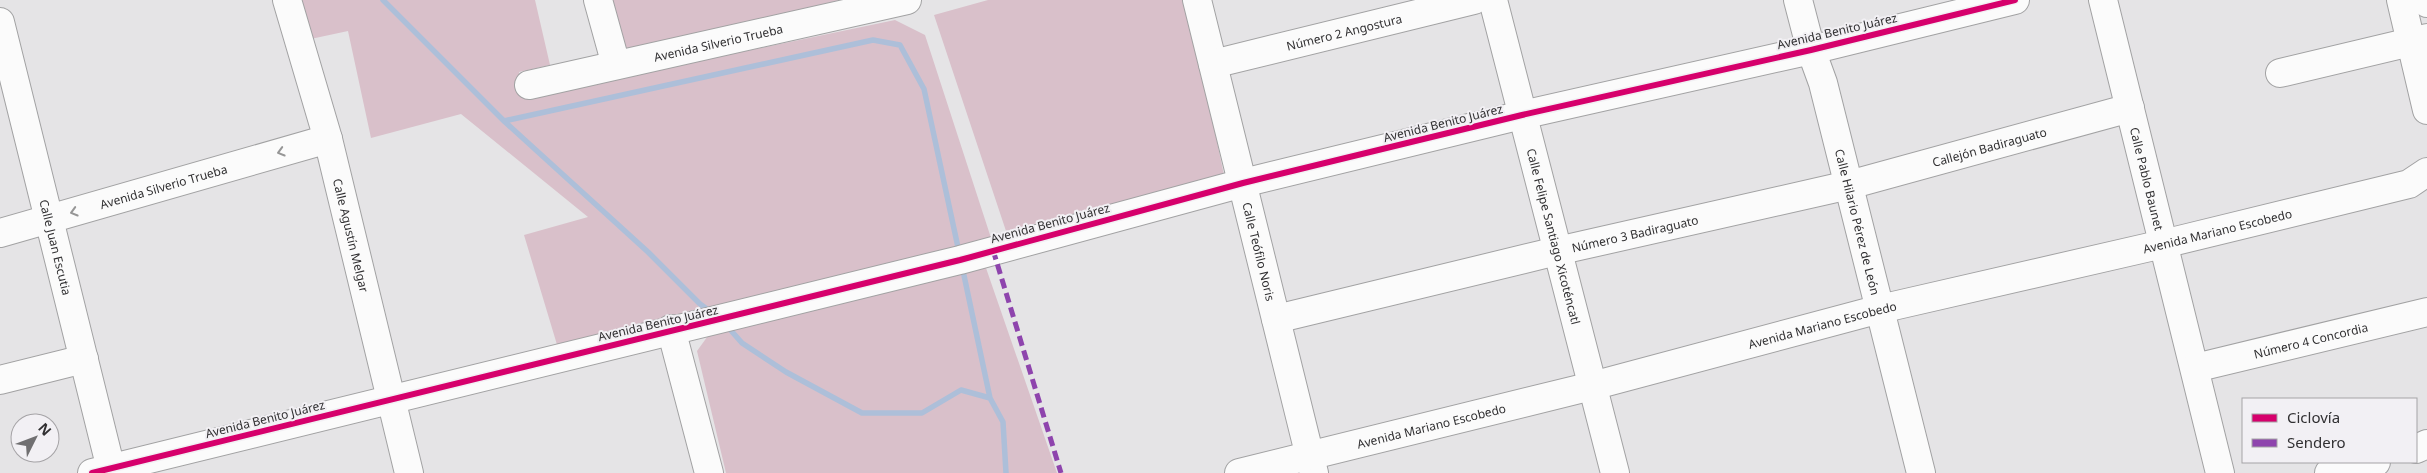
<svg xmlns="http://www.w3.org/2000/svg" width="2427" height="473" viewBox="0 0 2427 473" font-family="'Noto Sans',sans-serif">
<style>
.green{fill:#d9c0ca}
.lines{fill:none;stroke-linecap:round;stroke-linejoin:round}
.stream{stroke:#adbfd9;stroke-width:5.5}
.minor-casing{stroke:#a2a2a3;stroke-width:30}
.minor{stroke:#fbfbfb;stroke-width:28}
.quiet{stroke:#8e44ad;stroke-width:5;stroke-dasharray:10 5;stroke-linecap:butt}
.cycleway-casing{stroke:#f2f0f4;stroke-width:9}
.cycleway{stroke:#d6006c;stroke-width:6}
.oneway{stroke:#969696}
.labels{text-anchor:middle;dominant-baseline:central;stroke-width:4;stroke-linejoin:round;paint-order:stroke}
.street-label{font-size:12px;fill:#313032;stroke:#f2f0f4}
</style>
<rect width="100%" height="100%" fill="#e5e4e6"/>
<path class="green" d="M295,0H535L550,65L519,72L526,97L895,20L925,35L992,241L558,348L524,235L588,217L461,114L371,138L348,31L306,40Z
M605,0H840L633,51L616,42Z
M988,0H1187L1224,175L1006,231L934,15Z
M986,268L1057,473H726L697,351L710,333Z"/>
<g class="lines">
<path class="stream" d="M383,0L504,121L648,252L700,304L711,312
M504,121L873,40L900,45L924,89L959,252
M962,266L990,398
M727,326L742,343L786,372L862,413H922L961,390L990,398L1003,422L1006,473"/>
<g class="minor-casing">
<g id="minor">
<path id="s1" d="M287,0L328,139L409,473"/>
<path d="M598,0L616,65"/>
<path id="s2" d="M1197,0L1314,473"/>
<path id="s3" d="M1493,0L1615,473"/>
<path id="s4" d="M1798,0L1811,50L1823,83L1921,473"/>
<path id="s5" d="M2103,0L2220,473"/>
<path d="M2401,0L2427,110"/>
<path d="M2426,0L2427,3"/>
<path id="s6" d="M0,22L112,473"/>
<path id="s7" d="M1213,64L1474,0"/>
<path d="M2280,73L2427,38"/>
<path id="s8" d="M529,85L907,0"/>
<path id="s9" d="M0,233L328,139"/>
<path id="s10" d="M1276,319L1557,251L1849,185L2130,108"/>
<path d="M671,329L709,473"/>
<path id="s11" d="M2195,368L2427,312"/>
<path d="M0,380L84,359"/>
<path d="M2416,449L2427,444"/>
<path d="M92,473L960,260L1243,183L1522,115L1811,50L2015,0"/>
<path id="s12" d="M1239,473L1592,386L1880,309L2163,244L2409,184L2427,172"/>
<path d="M2329,473L2376,462"/>
</g>
</g>
<use href="#minor" class="minor"/>
<path class="quiet" d="M993,250L1061,473"/>
<g class="cycleway-casing">
<path id="cycleway" d="M92,473L960,260L1243,183L1522,115L1811,50L2015,0"/>
</g>
<use href="#cycleway" class="cycleway"/>
</g>
<defs><path id="oneway-chevron" d="M-2-3.5L2.5 0L-2 3.5" fill="none" stroke-width="1.6" stroke-linecap="round" stroke-linejoin="round" transform="scale(1.25)"/></defs>
<g class="oneway">
<use href="#oneway-chevron" transform="translate(281 152) rotate(164)"/>
<use href="#oneway-chevron" transform="translate(74 212) rotate(164)"/>
</g>
<g class="labels">
<g class="street-label">
<text transform="translate(1837 31) rotate(-13)">Avenida Benito Juárez</text>
<text stroke="none"><textPath href="#s7" startOffset="135">Número 2 Angostura</textPath></text>
<text stroke="none"><textPath href="#s8" startOffset="194">Avenida Silverio Trueba</textPath></text>
<text transform="translate(1443 123) rotate(-14)">Avenida Benito Juárez</text>
<text stroke="none"><textPath href="#s10" startOffset="734">Callejón Badiraguato</textPath></text>
<text stroke="none"><textPath href="#s5" startOffset="184">Calle Pablo Baunet</textPath></text>
<text stroke="none"><textPath href="#s9" startOffset="170">Avenida Silverio Trueba</textPath></text>
<text stroke="none"><textPath href="#s4" startOffset="230">Calle Hilario Pérez de León</textPath></text>
<text transform="translate(1050 223) rotate(-15)">Avenida Benito Juárez</text>
<text stroke="none"><textPath href="#s12" startOffset="1008">Avenida Mariano Escobedo</textPath></text>
<text stroke="none"><textPath href="#s10" startOffset="369">Número 3 Badiraguato</textPath></text>
<text stroke="none"><textPath href="#s1" startOffset="244">Calle Agustín Melgar</textPath></text>
<text stroke="none"><textPath href="#s3" startOffset="244">Calle Felipe Santiago Xicoténcatl</textPath></text>
<text stroke="none"><textPath href="#s6" startOffset="232">Calle Juan Escutia</textPath></text>
<text stroke="none"><textPath href="#s2" startOffset="259">Calle Teófilo Noris</textPath></text>
<text transform="translate(658 323) rotate(-13)">Avenida Benito Juárez</text>
<text stroke="none"><textPath href="#s12" startOffset="602">Avenida Mariano Escobedo</textPath></text>
<text stroke="none"><textPath href="#s11" startOffset="119">Número 4 Concordia</textPath></text>
<text transform="translate(265 419) rotate(-14)">Avenida Benito Juárez</text>
<text stroke="none"><textPath href="#s12" startOffset="198">Avenida Mariano Escobedo</textPath></text>
</g>
</g>
<rect x="2242" y="398" width="175" height="65" fill="#f2f0f4" stroke="#a5a3a6"/>
<rect x="2252" y="414" width="25" height="8" fill="#d6006c" stroke="#a5a3a6"/>
<text x="2287" y="423" font-size="15" fill="#313032">Ciclovía</text>
<rect x="2252" y="439" width="25" height="8" fill="#8e44ad" stroke="#a5a3a6"/>
<text x="2287" y="448" font-size="15" fill="#313032">Sendero</text>
<g transform="translate(35 438) rotate(48)"><circle r="24" fill="#f2f0f4" stroke="#a5a3a6"/>
<path d="M0-4L9 19L0 12L-9 19Z" fill="#706f71"/>
<text y="-8" font-size="14" font-weight="bold" text-anchor="middle" fill="#313032">N</text>
</g>
</svg>
